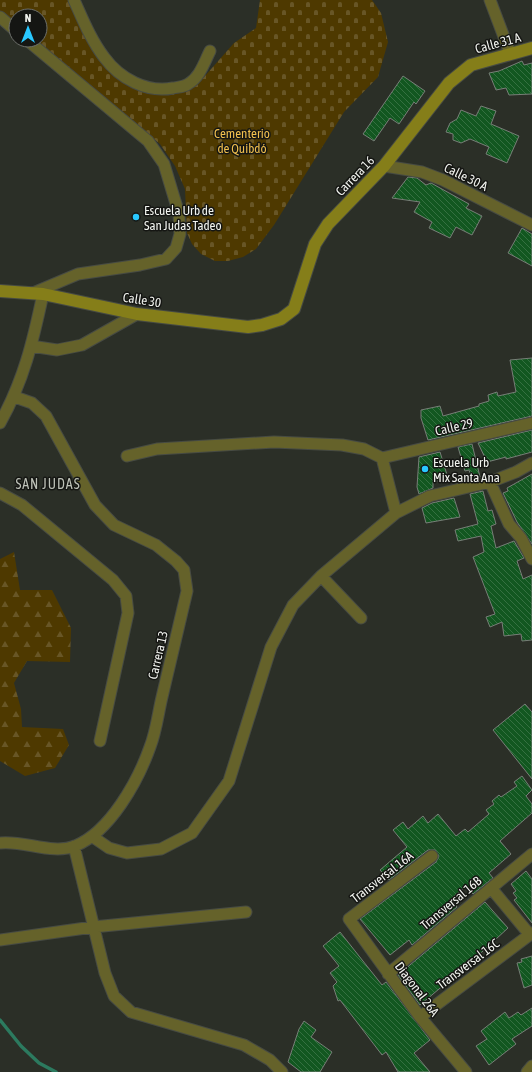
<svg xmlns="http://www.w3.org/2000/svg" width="532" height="1072" viewBox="0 0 532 1072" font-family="'Asap Condensed',sans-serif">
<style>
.forest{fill:url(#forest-firs)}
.cemetery{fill:url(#cemetery-stones)}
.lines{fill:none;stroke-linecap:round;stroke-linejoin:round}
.stream{stroke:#2c7a5f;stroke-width:3.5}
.building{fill:url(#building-back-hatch);stroke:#777e77}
.street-casing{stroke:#474b43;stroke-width:13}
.secondary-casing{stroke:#474b43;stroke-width:14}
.street{stroke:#65622a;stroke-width:11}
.secondary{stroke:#857e19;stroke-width:12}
.poi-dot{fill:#29c8ff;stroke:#151613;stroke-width:1.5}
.labels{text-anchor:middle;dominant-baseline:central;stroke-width:3;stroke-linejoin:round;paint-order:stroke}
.street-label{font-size:13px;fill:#f2f4ef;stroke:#151613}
.park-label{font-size:13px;fill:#f0bf4e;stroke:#151613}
.poi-label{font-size:13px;fill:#f2f4ef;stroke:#151613;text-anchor:start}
.neighbourhood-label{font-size:14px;letter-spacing:1px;fill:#bec2b8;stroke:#151613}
</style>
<defs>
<pattern id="forest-firs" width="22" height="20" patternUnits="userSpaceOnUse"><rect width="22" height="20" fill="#4e3900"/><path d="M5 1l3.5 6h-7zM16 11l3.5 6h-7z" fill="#685626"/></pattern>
<pattern id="cemetery-stones" width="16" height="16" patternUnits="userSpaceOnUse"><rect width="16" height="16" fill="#4e3900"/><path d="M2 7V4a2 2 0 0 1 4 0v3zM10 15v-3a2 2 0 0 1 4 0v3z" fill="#685626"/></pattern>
<pattern id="building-back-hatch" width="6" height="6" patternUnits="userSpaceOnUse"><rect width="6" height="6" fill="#125720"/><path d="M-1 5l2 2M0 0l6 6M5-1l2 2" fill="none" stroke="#357041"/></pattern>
</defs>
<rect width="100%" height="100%" fill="#2b2f27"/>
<path class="forest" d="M14,552L20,590H52L71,628L70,662L27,661L14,683L21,709L22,727L63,729L69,745L55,768L25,776L0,761V559Z"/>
<path class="cemetery" d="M0,0H68L95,55L128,86L153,94L176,91L197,85L234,43L256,28L260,0H372L381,13L388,42L378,77L344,112L274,225L256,249L243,257L228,261H215L201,254L192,244L187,233L185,189L175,166L160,144L35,40H40V16H16V24L0,11Z"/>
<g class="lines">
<path class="stream" d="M0,1020L21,1046L39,1063L56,1072"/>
</g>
<path class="building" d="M522,61L524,65L532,63V94L509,95L506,88L496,90L489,73L499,71Z
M403,76L425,91L416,104L414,102L399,124L390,118L374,141L363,134Z
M481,106L496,111L491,124L519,136L507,163L486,154L489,147L470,139L461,143L453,140V134L446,132L450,123L457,119L461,110L476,116Z
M408,177L417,178L426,185L431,183L469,204L466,208L482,216L472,235L456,227L450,238L429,228L432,222L414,212L420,202L392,198Z
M522,228L532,234V266L508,253Z
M532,358V416L428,440L421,418V410L440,406L443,416L479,406V404L489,401L488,395L497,392L498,396L516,392L510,360Z
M532,430V452L506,459V457L487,462L478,443Z
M472,444L480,477L472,479L469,470L465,471L458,447Z
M440,452L448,478L433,482V488L419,494L417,487L419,457Z
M532,474V544L517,522L503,493L508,491L507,488Z
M483,491L488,511L492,510L496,524L491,526L496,548L514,541L524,558L517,561L523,579L532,575V640L522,641L521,634L504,636L502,622L490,627L486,617L495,614L473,557L484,552L481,536L458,541L455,530L478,524L470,494Z
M454,498L460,517L426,523L422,508L432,503Z
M525,704L532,712V779L493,730Z
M522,776L532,790L526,796L532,804V813L500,841L511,854L489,873L493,878L473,894L466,886L451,899L457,907L412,945L409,940L390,955L360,919L436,862L439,856L435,850H428L389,880L380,870L407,847L393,830L403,822L408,829L423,816L428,823L438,814L456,836L465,829L468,832L489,814L486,810L494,804L492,801L499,795L501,797L517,786L514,782Z
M526,871L532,879V923L514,900L517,898L513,893L516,891L511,884Z
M485,902L508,928L471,962L420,1005L398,975Z
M340,932L382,985L386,982L430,1040L414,1053L430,1072H398L386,1052L382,1055L340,1000L338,1001L333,986L337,982L330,973L339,966L323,946Z
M532,956V985L524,988L517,963L522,962L521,959Z
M532,1008V1026L512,1039L516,1044L489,1065L476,1046L487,1039L481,1031L505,1012L509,1018L518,1012L521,1015Z
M304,1021L316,1030L311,1037L332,1052L320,1072H301L288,1062L299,1029Z"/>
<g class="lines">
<g class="street-casing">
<path id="street" d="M74,0C83,20 91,40 104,57C120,79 147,93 173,88C178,87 184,87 188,84C200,77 204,63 210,51
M490,0L510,53
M0,17L16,31
M27,40L148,141L164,164L179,214L180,234L176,248L166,259L140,265L78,274L33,293
M384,166L422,172L443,180L532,225
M31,346L57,350L82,345L137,314
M0,423C24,380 33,341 43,294
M127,456L157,449L274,442L342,445L364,449L382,458L396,513
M382,458L532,423
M490,482L509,524L521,538L532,559
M0,493L22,505L113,580L126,596L128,613L100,741
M321,576L361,618
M93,837L109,848L127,853L161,849L192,833L229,781L271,647L293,605L321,576L396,513L430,496L490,482L516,472L532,463
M0,843C24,840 52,855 75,846C110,832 138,781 150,747C156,732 158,714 162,697C170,662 179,626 187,591L184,570L176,561L156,545L114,525L95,505L46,416L32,403L15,397
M74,846L105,973L114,996L131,1012L244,1045L270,1060L282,1072
M432,856L349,919L420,1017L466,1072
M491,888L530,935
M0,940L93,927L246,912
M388,974L532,854
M420,1017L532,933
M527,1072L532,1066"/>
</g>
<g class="secondary-casing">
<path id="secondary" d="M0,291L43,294L137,314L248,327L262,325L281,319L294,309L315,244L328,224L384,166L449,83L471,65L532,48"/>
</g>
<use href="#street" class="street"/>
<use href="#secondary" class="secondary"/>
</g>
<g class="poi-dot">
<circle cx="136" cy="217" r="4"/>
<circle cx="425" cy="469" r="4"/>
</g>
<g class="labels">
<g class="street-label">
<text transform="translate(498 43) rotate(-15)">Calle 31 A</text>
<text transform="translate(355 176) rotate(-46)">Carrera 16</text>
<text transform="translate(466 177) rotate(26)">Calle 30 A</text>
<text transform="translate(142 300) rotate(9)">Calle 30</text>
<text transform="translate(454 427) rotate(-13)">Calle 29</text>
<text transform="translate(158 655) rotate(-77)">Carrera 13</text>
<text transform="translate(382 877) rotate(-38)">Transversal 16A</text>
<text transform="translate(451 903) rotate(-40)">Transversal 16B</text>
<text transform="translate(468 964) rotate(-37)">Transversal 16C</text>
<text transform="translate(417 989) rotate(53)">Diagonal 26A</text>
</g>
<g class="park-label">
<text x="242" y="133">Cementerio<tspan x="242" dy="15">de Quibdó</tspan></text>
</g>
<g class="poi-label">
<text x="144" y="210">Escuela Urb de<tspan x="144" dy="15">San Judas Tadeo</tspan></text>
<text x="433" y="462">Escuela Urb<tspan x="433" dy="15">Mix Santa Ana</tspan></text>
</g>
<g class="neighbourhood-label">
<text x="48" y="484">SAN JUDAS</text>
</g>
</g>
<g transform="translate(28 28)"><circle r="19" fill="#151613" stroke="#6d6f6b"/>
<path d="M0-3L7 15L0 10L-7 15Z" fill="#29c8ff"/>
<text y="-6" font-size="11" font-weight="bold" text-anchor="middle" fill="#f2f4ef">N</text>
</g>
</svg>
